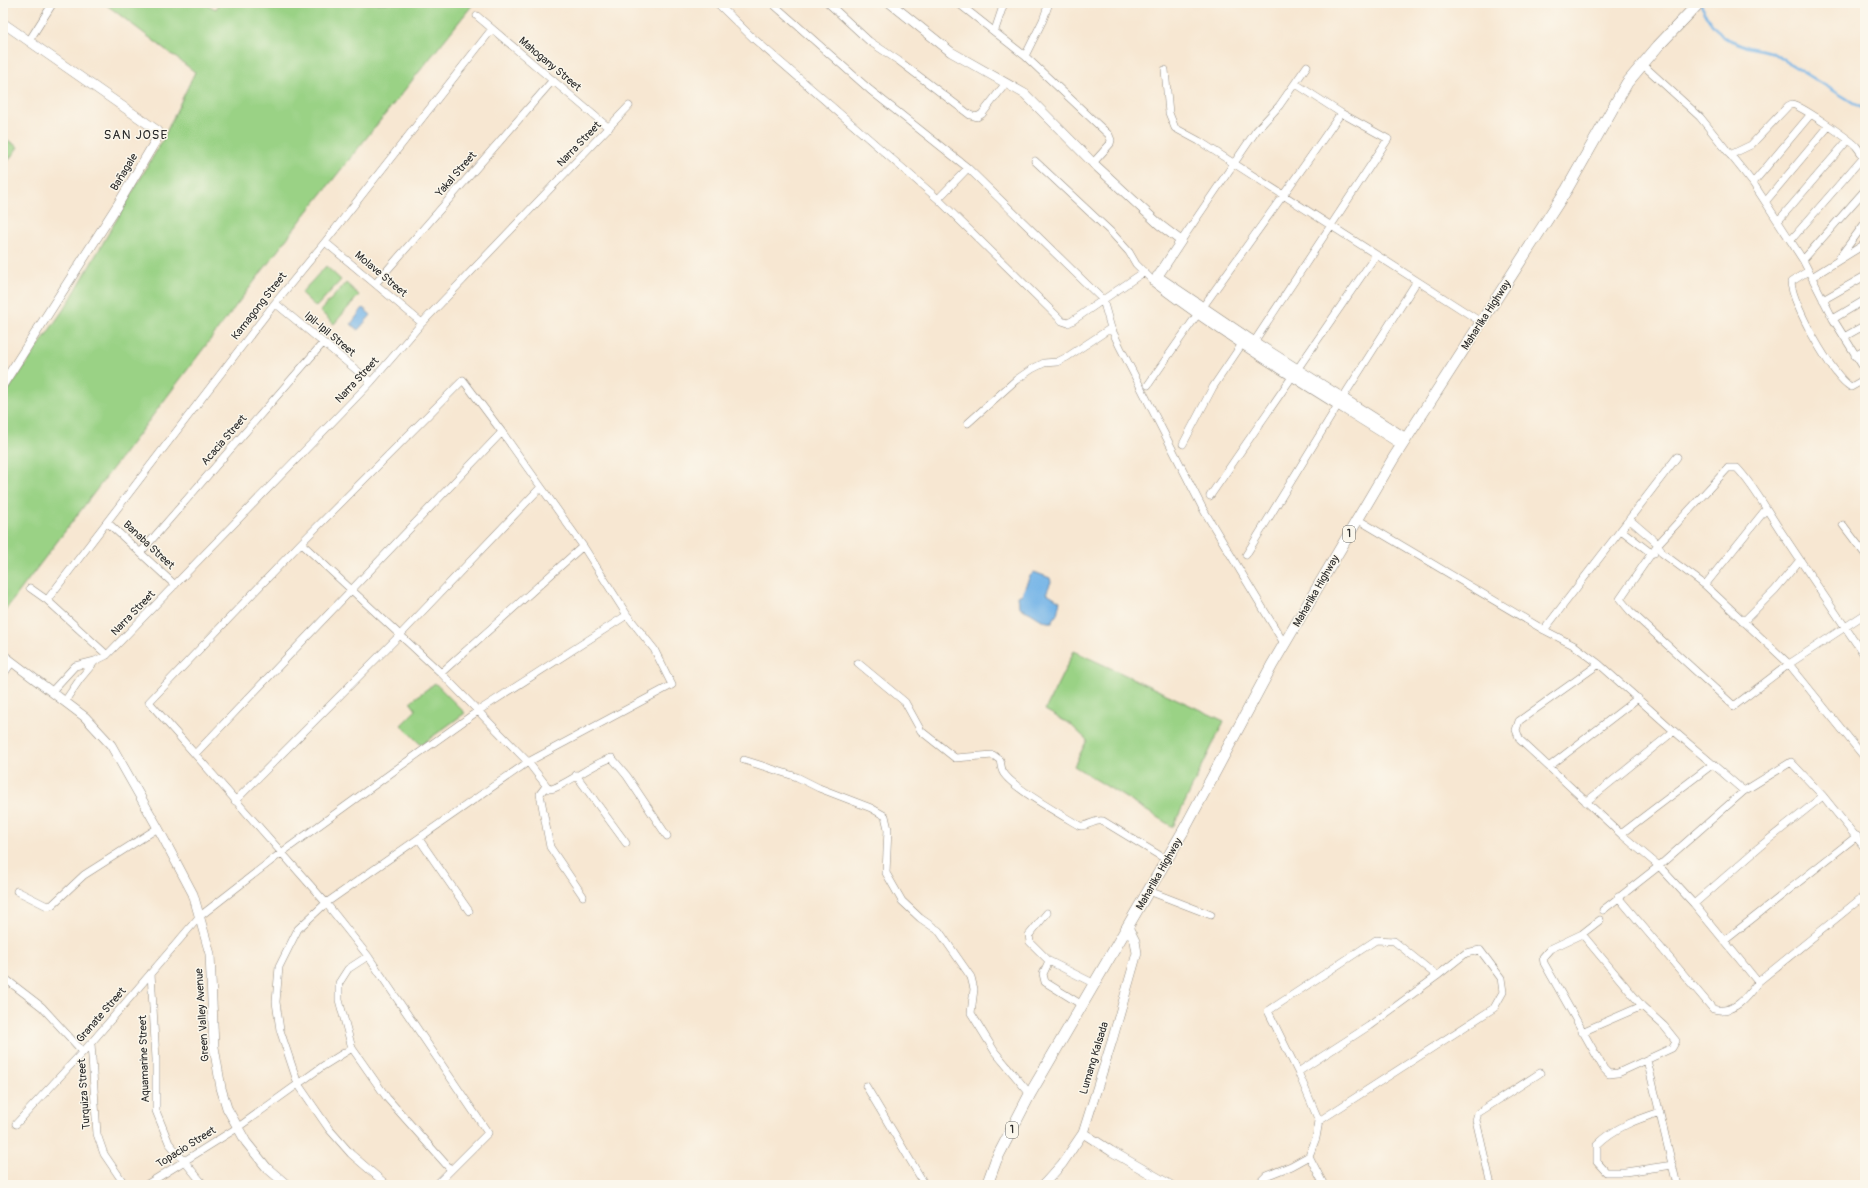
<svg xmlns="http://www.w3.org/2000/svg" width="1868" height="1188" viewBox="0 0 1868 1188" font-family="Pangolin,sans-serif">
<style>
.green{fill:#9ad285;stroke:#627e58}
.water{fill:#73b4e7;stroke:#4f7089}
.lines{fill:none;stroke-linecap:round;stroke-linejoin:round}
.stream{stroke:#73b4e7;stroke-width:2.5}
.minor-casing{stroke:#91897e;stroke-width:8}
.tertiary-casing{stroke:#91897e;stroke-width:10}
.primary-casing{stroke:#91897e;stroke-width:12}
.minor{stroke:#fff;stroke-width:7}
.tertiary{stroke:#fff;stroke-width:9}
.primary{stroke:#fff;stroke-width:11}
.labels{text-anchor:middle;dominant-baseline:central;stroke-width:3;stroke-linejoin:round;paint-order:stroke}
.shield{fill:#fbf7ec;stroke:#696865;stroke-width:1}
.shield-label{font-size:10px;font-weight:bold;fill:#2b2b2b}
.street-label{font-size:11px;fill:#2b2b2b;stroke:#fbf7ec}
.quarter-label{font-size:13px;letter-spacing:1px;fill:#2b2b2b;stroke:#fbf7ec}
</style>
<rect width="100%" height="100%" fill="#fbf7ec"/>
<filter id="ink" filterUnits="userSpaceOnUse"><feTurbulence type="fractalNoise" baseFrequency=".025" numOctaves="2"/><feDisplacementMap in="SourceGraphic" scale="8" xChannelSelector="R" yChannelSelector="G"/><feConvolveMatrix kernelMatrix="1 2 1 2 8 2 1 2 1" color-interpolation-filters="sRGB"/></filter>
<filter id="wash" filterUnits="userSpaceOnUse"><feTurbulence type="fractalNoise" baseFrequency=".012" numOctaves="4" result="noise"/><feDisplacementMap in="SourceGraphic" scale="16" xChannelSelector="R" yChannelSelector="G"/><feGaussianBlur stdDeviation="0.9" result="paint"/><feColorMatrix in="noise" values="0 0 0 0 0 0 0 0 0 0 0 0 0 0 0 0 0 1.4 0 .05"/><feComposite in="paint" operator="in"/></filter>
<g filter="url(#wash)">
<rect width="100%" height="100%" fill="#f7e7d2"/>
<path class="green" d="M104,3H204L216,9L219,3H474L304,216L3,613V398L70,300L162,141L195,72Z
M3,137L18,147L3,168Z
M326,266L341,280L316,307L301,293Z
M346,283L359,295L334,324L320,311Z
M1074,651L1224,721L1173,827L1074,766L1087,740L1070,724L1045,710Z
M435,683L465,713L421,745L401,725L416,710L410,702Z"/>
<path class="water" d="M363,308L371,315L358,330L351,324Z
M1034,572L1050,578L1051,582L1047,591V593L1060,601L1057,614L1052,622C1043,624 1034,613 1024,610V608L1022,609L1019,605L1018,596L1022,594L1030,576Z"/>
<g class="lines">
<path class="stream" d="M1701,5L1710,22L1723,37L1747,47L1771,52L1865,110"/>
</g>
</g>
<g filter="url(#ink)">
<g class="lines">
<g class="minor-casing">
<path id="minor" d="M717,3L753,38L938,199L1062,321L1068,323L1072,321L1144,272
M772,3L870,90L968,168L1103,300L1111,328L1120,347L1203,509L1285,645
M828,3L869,41L899,61L970,115L977,117L982,114L1006,83
M958,3L1025,56L1109,135L1111,140L1110,144L1093,163
M477,16L609,128
M995,30L1004,3
M29,41L53,3
M1025,56L1043,20L1049,3
M1642,64L1700,117L1753,183L1803,260L1833,319L1865,370
M1165,70L1169,113L1175,128L1199,141L1481,322
M1730,155L1751,145L1788,106L1792,104C1801,106 1848,138 1856,146C1859,150 1862,154 1865,159
M1035,161L1112,233L1129,252L1136,264L1154,282
M1753,183L1811,114
M938,199L968,168
M1766,201L1828,127
M1779,220L1848,140
M1791,240L1864,156
M1181,241L1256,131L1279,106L1307,66
M325,242L422,323
M1839,258L1865,223
M1803,260L1865,190
M1808,271L1791,282C1792,304 1832,376 1851,387L1865,379
M1812,277L1865,244
M376,283L553,80
M1823,300L1865,276
M275,303L371,382
M1833,319L1865,300
M1844,337L1865,325
M1252,345L1388,139L1341,113L1296,84
M1855,356L1865,350
M1148,385C1211,293 1278,205 1341,113
M968,423L1016,380L1032,369L1044,363L1057,362L1067,357L1111,328
M1183,444L1213,387L1244,341
M1210,496L1376,255
M1357,519L1544,630L1677,457
M1629,519L1658,544L1662,553L1705,585L1789,664L1865,758
M107,522L175,585
M1843,525L1865,554
M1621,530L1651,553H1654
M301,543L441,673L528,762L549,789C559,790 596,761 612,758L627,776L667,836
M141,552L323,343
M1246,555L1338,405L1417,281
M1705,585L1766,509
M30,588L47,600L107,655
M47,600L275,303L325,242L492,29
M1865,614L1789,664L1734,706L1630,611L1620,599L1658,544L1728,468H1737C1754,486 1766,509 1780,530C1808,572 1836,614 1865,656
M1743,622L1775,590L1800,560
M1544,630L1575,646L1599,664L1674,731L1744,791
M858,663L905,702L921,731L955,758L993,755L1000,760C1001,764 1001,769 1003,772C1011,787 1063,816 1080,826C1089,826 1095,819 1103,821L1167,860
M1599,664L1519,721L1516,730L1520,740L1621,834L1659,866L1694,904L1758,982
M441,673L583,546
M3,675L12,662
M52,691L75,666L95,661L107,655L371,382L422,323L629,106
M65,701L80,679L95,661
M195,754L502,432
M744,760L797,777L819,788L871,808L885,816L888,829L886,873L902,901L920,918L939,931L971,977L974,989L971,1013L995,1052L1030,1094
M1550,766L1638,698
M576,775L626,843
M546,786L540,794L550,847L583,896
M235,801L400,635L541,487
M1586,802L1674,731
M1621,834L1713,764
M419,839L469,911
M17,891L47,906L52,905L84,875L158,828
M1149,891L1211,915
M1618,897L1713,1009C1734,1015 1747,997 1758,982L1865,895
M1694,904L1758,848L1823,796
M1603,910L1659,866L1744,791L1791,762L1823,796L1865,848
M1047,913L1029,935L1030,942L1049,961L1043,974L1045,982L1082,1005
M1582,934L1642,1006L1664,1026L1676,1041L1672,1048L1618,1073L1609,1074L1604,1069L1544,963L1543,957L1550,949L1582,934L1600,920
M1724,941L1857,836
M368,956L348,969L339,983V1000L352,1048L387,1098L451,1170
M1049,961L1095,984
M151,973L156,1059V1111L169,1143L204,1185
M7,980L42,1007L83,1052
M1582,1032L1642,1006
M91,1043L97,1134L104,1154L125,1185
M1647,1060L1677,1185
M1298,1072L1369,1026L1437,976L1466,953L1480,950L1501,978L1503,992L1494,1008L1319,1121
M866,1086L925,1185
M1660,1112C1636,1120 1615,1127 1597,1145V1162L1606,1172H1625L1673,1165
M16,1124L91,1043L199,917L281,853L398,768L478,711L627,615
M1309,1156L1324,1185
M146,1185L237,1128L323,1066L352,1048
M387,1185L351,1154L329,1129L298,1084L280,1030L276,1002L279,967L298,929L326,903L528,762L672,685L654,649L627,615L583,546L502,432L463,380L301,543L149,702L326,903L368,956L488,1133L436,1185
M1257,1185L1266,1176L1291,1166L1309,1156L1316,1138L1319,1121L1298,1072L1268,1011L1376,940L1394,941L1437,976
M1491,1185L1476,1120L1478,1113L1540,1073"/>
</g>
<g class="tertiary-casing">
<path id="tertiary" d="M890,3L951,52L1025,94L1093,163L1160,225L1181,241L1154,282C1233,342 1318,392 1402,445
M3,23L158,131L159,135L117,206L3,384
M1157,276L1247,337L1406,438
M3,655L85,717L111,745L158,828L193,894L210,954L214,1047L221,1088L227,1108L246,1142L267,1168L287,1185
M1083,1133L1111,1151L1170,1185
M1043,1185L1062,1164L1083,1133L1112,1041L1137,953L1135,941L1128,927"/>
</g>
<g class="primary-casing">
<path id="primary" d="M987,1185L996,1160L1030,1094L1185,828L1272,665L1393,459L1567,189L1627,83L1658,46L1699,3"/>
</g>
<use href="#minor" class="minor"/>
<use href="#tertiary" class="tertiary"/>
<use href="#primary" class="primary"/>
</g>
</g>
<g class="labels">
<g class="shield">
<rect x="1343" y="526" width="12" height="16" rx="3"/>
<rect x="1006" y="1122" width="12" height="16" rx="3"/>
</g>
<g class="shield-label">
<text x="1349" y="534">1</text>
<text x="1012" y="1130">1</text>
</g>
<g class="street-label">
<text transform="translate(550 64) rotate(40)">Mahogany Street</text>
<text transform="translate(579 144) rotate(-46)">Narra Street</text>
<text transform="translate(124 172) rotate(-59)">Bañagale</text>
<text transform="translate(456 174) rotate(-49)">Yakal Street</text>
<text transform="translate(381 274) rotate(40)">Molave Street</text>
<text transform="translate(259 306) rotate(-52)">Kamagong Street</text>
<text transform="translate(1486 315) rotate(-57)">Maharlika Highway</text>
<text transform="translate(330 334) rotate(40)">Ipil-Ipil Street</text>
<text transform="translate(357 380) rotate(-47)">Narra Street</text>
<text transform="translate(224 440) rotate(-49)">Acacia Street</text>
<text transform="translate(149 545) rotate(43)">Banaba Street</text>
<text transform="translate(1316 591) rotate(-60)">Maharlika Highway</text>
<text transform="translate(133 613) rotate(-46)">Narra Street</text>
<text transform="translate(1159 874) rotate(-60)">Maharlika Highway</text>
<text transform="translate(101 1015) rotate(-49)">Granate Street</text>
<text transform="translate(202 1015) rotate(-94)">Green Valley Avenue</text>
<text transform="translate(1094 1058) rotate(-73)">Lumang Kalsada</text>
<text transform="translate(144 1059) rotate(-92)">Aquamarine Street</text>
<text transform="translate(84 1094) rotate(-94)">Turquiza Street</text>
<text transform="translate(186 1147) rotate(-32)">Topacio Street</text>
</g>
<g class="quarter-label">
<text x="136" y="135">SAN JOSE</text>
</g>
</g>
<rect width="1868" height="1188" fill="none" stroke="#fbf7ec" stroke-width="16"/>
</svg>
